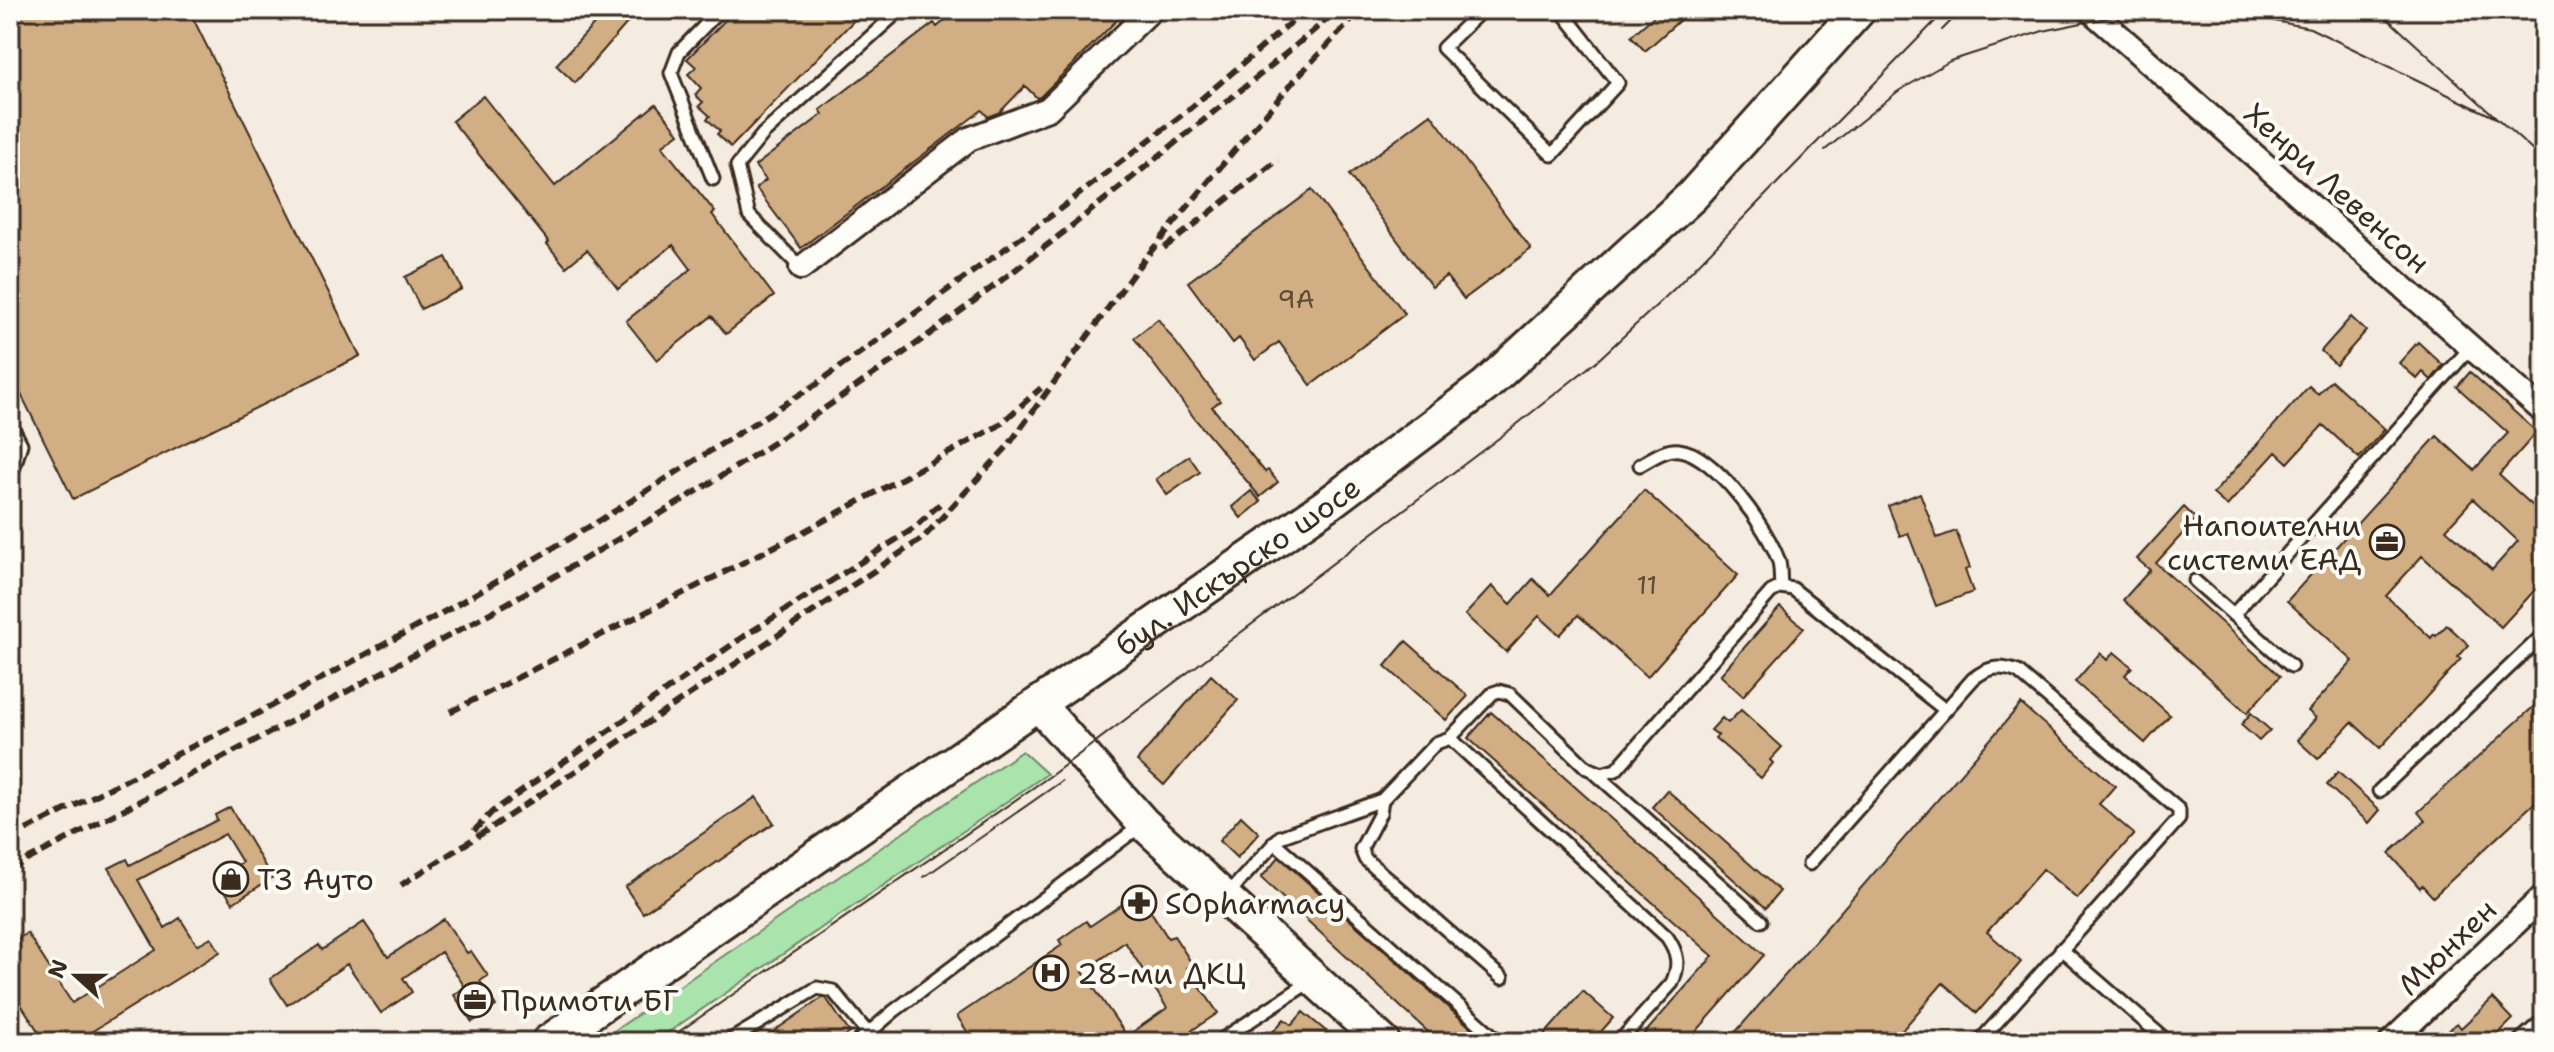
<svg xmlns="http://www.w3.org/2000/svg" width="2554" height="1052" viewBox="0 0 2554 1052" font-family="'Shantell Sans',sans-serif">
<style>
.green{fill:#a8e4ab;stroke:#728764;stroke-width:2}
.building{fill:#d1ae83;stroke:#3b2a1e;stroke-width:2;fill-rule:evenodd}
.lines{fill:none;stroke-linecap:round;stroke-linejoin:round}
.lane-casing{stroke:#3b2a1e;stroke-width:17}
.street-casing{stroke:#3b2a1e;stroke-width:28}
.secondary-casing{stroke:#3b2a1e;stroke-width:38}
.lane{stroke:#fdfcf7;stroke-width:11}
.street{stroke:#fdfcf7;stroke-width:22}
.secondary{stroke:#fdfcf7;stroke-width:32}
.tram{stroke:#3b2a1e;stroke-width:2}
.rail{stroke:#3b2a1e;stroke-width:6;stroke-dasharray:12 6;stroke-linecap:butt}
.labels{text-anchor:middle;dominant-baseline:central;stroke-width:8;stroke-linejoin:round;paint-order:stroke}
.number-label{font-size:26px;fill:#604b37}
.street-label{font-size:30px;fill:#3b2a1e;stroke:#fdfcf7}
.poi-label{font-size:30px;fill:#3b2a1e;stroke:#fdfcf7;text-anchor:start}
</style>
<rect width="100%" height="100%" fill="#f4ece0"/>
<filter id="ink" filterUnits="userSpaceOnUse"><feTurbulence type="fractalNoise" baseFrequency=".0125" numOctaves="2"/><feDisplacementMap in="SourceGraphic" scale="16" xChannelSelector="R" yChannelSelector="G"/><feConvolveMatrix kernelMatrix="1 2 1 2 8 2 1 2 1" color-interpolation-filters="sRGB"/></filter>
<g filter="url(#ink)">
<path class="green" d="M1022,751L1047,774L654,1042H598Z"/>
<path class="building" d="M10,10H189L360,356L73,499L10,372Z
M592,10H615L628,22L575,83L556,65L600,18Z
M735,10H864L731,147L717,134L720,131L707,119L710,116L699,106L703,102L695,95L701,88L688,74L696,67L687,59Z
M957,10H1127L1040,97L1037,98L1025,86L1000,112L988,117L982,110L801,248L756,188L766,180L755,166L823,114L820,110L934,23L937,27Z
M1661,10H1691L1645,51L1631,36Z
M483,96L555,186L656,104L679,133L662,146L715,212L712,214L774,296L726,334L712,316L657,360L626,321L691,269L673,245L618,289L587,250L566,267L547,244L549,242L452,121Z
M1431,114L1531,249L1464,299L1446,276L1432,287L1349,175Z
M1312,190L1405,314L1311,385L1279,342L1255,360L1239,338L1233,343L1188,282Z
M446,257L462,289L421,309L405,277Z
M2351,317L2366,331L2336,365L2321,351Z
M1158,319L1220,401L1212,407L1265,472L1268,470L1278,482L1260,497L1195,419L1134,338Z
M2418,342L2443,365L2431,380L2423,372L2417,379L2399,363Z
M2470,372L2537,432L2499,475L2544,516V580L2501,627L2422,556L2386,596L2431,638L2434,634L2436,636L2447,625L2469,645L2458,657L2461,659L2380,748L2352,722L2318,759L2297,740L2316,718L2308,711L2353,661L2287,601L2437,436L2474,470L2508,433L2457,387ZM2473,499L2518,541L2492,570L2446,529Z
M2331,380L2385,429L2359,458L2323,425L2288,463L2276,452L2227,506L2213,494L2309,386L2318,394Z
M1189,456L1200,472L1167,495L1156,479Z
M1644,490L1738,575L1647,677L1578,615L1560,635L1539,616L1506,652L1465,615L1492,586L1511,604L1533,579L1550,595Z
M1251,491L1261,502L1241,518L1232,507Z
M1920,493L1937,538L1956,531L1970,568L1965,570L1973,592L1936,606L1908,533L1900,536L1888,506Z
M2184,507L2196,519L2156,563L2280,676L2247,713L2123,600L2150,570L2137,559Z
M1780,607L1804,628L1743,696L1720,675Z
M1406,641L1468,696L1446,720L1385,666Z
M2114,652L2132,667L2125,675L2170,715L2145,743L2075,682L2100,653L2107,660Z
M1211,675L1238,700L1164,785L1137,761Z
M2544,697V794L2433,897L2422,885L2420,888L2389,853L2425,821L2418,812Z
M2021,704L2115,786L2099,804L2134,834L2077,899L2043,869L1987,932L2021,962L1977,1013L1943,983L1892,1042H1727Z
M1741,710L1782,747L1770,760L1773,763L1761,778L1715,738L1718,735L1711,730L1722,718L1728,723Z
M1491,712L1764,955L1687,1042H1637L1713,956L1468,738Z
M2251,713L2270,730L2259,741L2241,725Z
M2338,772L2380,810L2369,823L2327,785Z
M1667,790L1780,891L1766,908L1652,807Z
M756,797L774,823L643,913L625,887Z
M230,807L272,878L233,903L217,879L242,862L225,834L138,880L165,928L180,918L197,945L211,937L220,952L91,1032L97,1042H45L22,1006L10,1014V944L27,933L72,1003L156,950L109,868L127,859L130,865L217,820L215,815Z
M1241,816L1259,833L1237,858L1219,841Z
M1279,857L1487,1042H1439L1261,878Z
M1139,893L1168,938L1174,936L1184,951L1192,964L1187,967L1218,1013L1174,1042H974L957,1016L1062,945L1059,940L1073,930L1086,921L1090,926ZM1125,942L1167,1008L1127,1036L1083,972Z
M444,919L467,953L471,951L488,976L480,981L496,1006L472,1022L454,995L465,987L441,952L403,978L412,992L381,1013L347,964L287,1005L270,979L319,945L322,950L364,922L388,957Z
M1583,991L1613,1018L1592,1042H1538Z
M822,998H826L850,1033L836,1042H758Z
M2493,998L2513,1019L2490,1042H2446L2451,1038L2446,1033L2457,1023L2461,1028Z
M1303,1012L1339,1042H1264L1284,1019L1292,1025Z"/>
<g class="lines">
<g class="lane-casing">
<path id="lane" d="M1482,10L1443,48L1552,155L1618,83L1561,10
M713,179L671,73L679,52L720,10
M801,268L749,215L737,166L763,134L900,10
M10,423L21,444L14,467L10,471
M1640,465C1651,459 1666,448 1679,450C1715,454 1769,530 1779,562C1781,570 1780,579 1781,587
M2195,581L2291,666
M2233,615L2471,347
M1450,738L1667,937C1678,953 1680,965 1672,983L1619,1042
M1595,773L1761,921
M2379,791L2544,634
M1382,800L1380,813L1361,849L1365,859L1502,978
M1274,842L1500,1042
M1809,864L1973,679C1988,667 1999,665 2018,672L2179,810V819L1979,1042
M1227,895L1280,837L1382,800L1436,743L1450,738L1493,693L1499,691L1510,694L1587,768L1602,774L1616,770L1771,592L1781,587L1793,589L1945,710
M2061,949L2168,1042
M729,1041L817,988L833,991L867,1032
M858,1042L894,1011L1143,824
M1218,1042L1311,981
M2518,1042L2544,1019"/>
</g>
<g class="street-casing">
<path id="street" d="M2090,10L2544,412
M801,268L969,139L1048,109L1151,10
M2391,1042L2544,896"/>
</g>
<g class="secondary-casing">
<g id="secondary">
<path d="M1038,704L1143,823L1383,1042"/>
<path id="s1" d="M548,1042L1328,504L1485,386L1692,196L1859,10"/>
</g>
</g>
<use href="#lane" class="lane"/>
<use href="#street" class="street"/>
<use href="#secondary" class="secondary"/>
<path class="tram" d="M2185,10L2230,12L2310,28L2496,118
M2378,10L2544,161
M1942,30L1962,10
M1825,150L1897,92L1950,61L2043,31L2145,10
M924,877L1062,781
M664,1042L1053,774L1511,429L1598,360L1674,289L1946,10"/>
<path class="rail" d="M1164,248L1278,160
M450,712L803,532L998,426L1041,388
M474,831L492,812L746,635L913,529L944,500
M10,838L251,717L451,608L599,521L815,385L1052,215L1187,111L1306,10
M10,869C257,739 506,613 742,463C878,376 1008,278 1134,176C1202,121 1271,67 1338,10
M401,885L489,829L923,538L1007,447L1138,267L1232,153L1298,76L1361,10"/>
</g>
</g>
<defs>
<g id="office-ring" transform="scale(1.8)"><circle r="9.5" fill="#fdfcf7" stroke="#3b2a1e" stroke-width="1.5"/><path d="M-6-3h4V-5.5h4V-3h4V5H-6ZM-1-4.5V-3h2v-1.5ZM-6 0V1H6V0Z" fill="#3b2a1e"/></g>
<g id="shop-ring" transform="scale(1.8)"><circle r="9.5" fill="#fdfcf7" stroke="#3b2a1e" stroke-width="1.5"/><path d="M-5-2.5h2.3a2.7 3.5 0 0 1 5.4 0H5L5.5 6h-11ZM-1.5-2.5h3a1.5 2.3 0 0 0-3 0Z" fill="#3b2a1e"/></g>
<g id="pharmacy-ring" transform="scale(1.8)"><circle r="9.5" fill="#fdfcf7" stroke="#3b2a1e" stroke-width="1.5"/><path d="M-2-6h4v4h4v4h-4v4h-4v-4h-4v-4h4Z" fill="#3b2a1e"/></g>
<g id="hospital-ring" transform="scale(1.8)"><circle r="9.5" fill="#fdfcf7" stroke="#3b2a1e" stroke-width="1.5"/><path d="M-5-5h3v3.5h4V-5h3V5h-3V1.5h-4V5h-3Z" fill="#3b2a1e"/></g>
</defs>
<g fill-rule="evenodd">
<use href="#office-ring" x="2387" y="542"/>
<use href="#shop-ring" x="231" y="879"/>
<use href="#pharmacy-ring" x="1139" y="903"/>
<use href="#hospital-ring" x="1051" y="973"/>
<use href="#office-ring" x="475" y="1000"/>
</g>
<g class="labels">
<g class="number-label">
<text x="1296" y="298">9A</text>
<text x="1647" y="584">11</text>
</g>
<g class="street-label">
<text transform="translate(2337 188) rotate(42)">Хенри Левенсон</text>
<text stroke="none"><textPath href="#s1" startOffset="838">бул. Искърско шосе</textPath></text>
<text transform="translate(2447 947) rotate(-44)">Мюнхен</text>
</g>
<g class="poi-label">
<text x="2361" y="525" text-anchor="end">Напоителни<tspan x="2361" dy="34">системи ЕАД</tspan></text>
<text x="257" y="879">ТЗ Ауто</text>
<text x="1165" y="903">SOpharmacy</text>
<text x="1077" y="973">28-ми ДКЦ</text>
<text x="501" y="1000">Примоти БГ</text>
</g>
</g>
<rect width="2554" height="1052" fill="none" stroke="#fdfcf7" stroke-width="40"/>
<rect x="20" y="20" width="2514" height="1012" fill="none" stroke="#3b2a1e" stroke-width="3" filter="url(#ink)"/>
<g transform="translate(76 976) rotate(291)" stroke="#fdfcf7" stroke-width="6" paint-order="stroke">
<path d="M0-6L14 30L0 20L-14 30Z" fill="#3b2a1e"/>
<text y="-12" font-size="22" font-weight="bold" text-anchor="middle" fill="#3b2a1e">N</text>
</g>
</svg>
